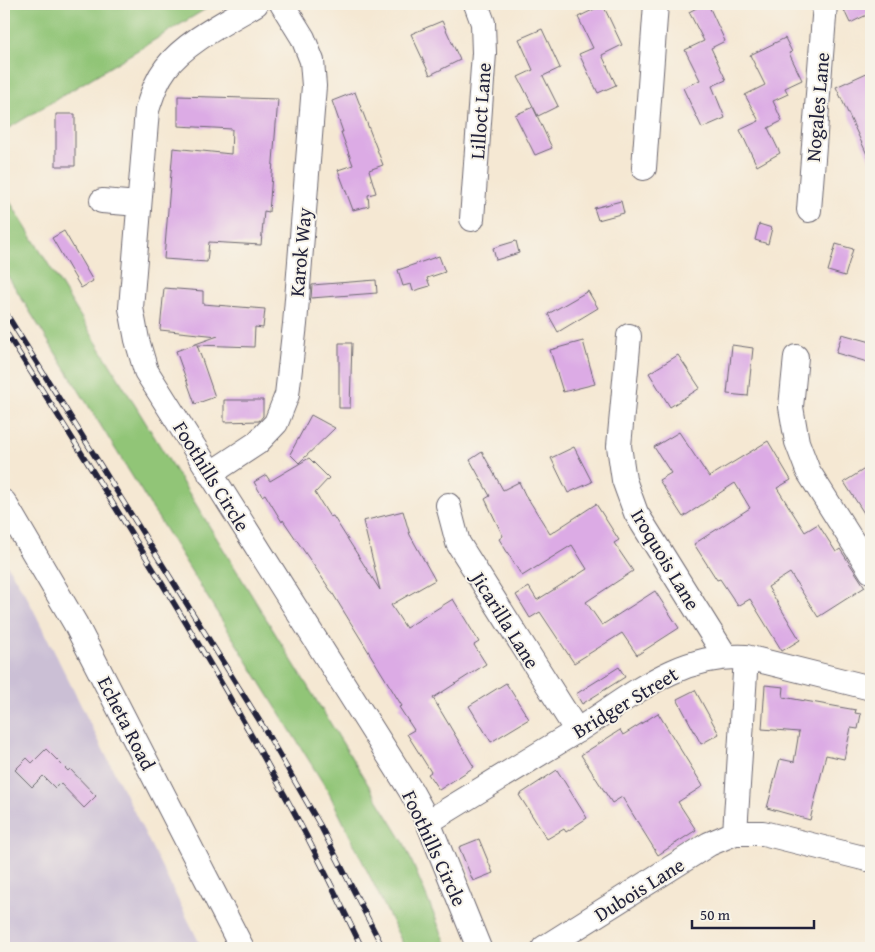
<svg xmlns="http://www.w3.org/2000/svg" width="875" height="952" viewBox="0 0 875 952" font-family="'Gentium Book Plus',serif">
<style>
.industrial{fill:#cbbfd5}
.green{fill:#91c577;stroke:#5a7459}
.building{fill:#dcabe5}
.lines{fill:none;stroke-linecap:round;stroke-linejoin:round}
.minor-casing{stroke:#6c6770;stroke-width:26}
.minor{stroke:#fff;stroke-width:24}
.rail-casing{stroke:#22223b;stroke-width:5.5}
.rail{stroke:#f7f3e8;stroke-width:4;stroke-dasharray:11;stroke-linecap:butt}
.labels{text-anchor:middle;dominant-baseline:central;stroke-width:4;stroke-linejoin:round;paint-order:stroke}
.street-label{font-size:20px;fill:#22223b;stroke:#f7f3e8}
</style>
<rect width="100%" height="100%" fill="#f7f3e8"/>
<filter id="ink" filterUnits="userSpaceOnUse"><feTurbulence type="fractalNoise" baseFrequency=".02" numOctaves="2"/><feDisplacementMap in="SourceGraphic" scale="10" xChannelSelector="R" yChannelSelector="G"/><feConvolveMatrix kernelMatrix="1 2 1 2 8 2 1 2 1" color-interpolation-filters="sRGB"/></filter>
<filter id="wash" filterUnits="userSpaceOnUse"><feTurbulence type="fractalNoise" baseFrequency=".0096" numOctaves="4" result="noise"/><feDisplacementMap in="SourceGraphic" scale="20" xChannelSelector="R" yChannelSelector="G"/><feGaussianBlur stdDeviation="1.12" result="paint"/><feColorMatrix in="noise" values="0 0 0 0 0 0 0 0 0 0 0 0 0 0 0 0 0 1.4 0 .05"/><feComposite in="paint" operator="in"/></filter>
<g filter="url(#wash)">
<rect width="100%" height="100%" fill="#f5e8d3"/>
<path class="industrial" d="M4,560L27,597L202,948H4Z"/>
<path class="green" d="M4,4H214L4,131Z
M4,192L404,843L448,948H405L328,791L4,270Z"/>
<g id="blocks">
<path class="building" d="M704,4H708L725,41L711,48L726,80L712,86L725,118L702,128L683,88L700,80L685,50L704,41L689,12Z
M841,4H871V13L850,23Z
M603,5L622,45L602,55L616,85L598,93L579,54L593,48L578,17Z
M442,21L460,60L430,75L411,34Z
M542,29L560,68L543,76L558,106L538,116L518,77L533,70L519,39Z
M785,38L792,52L789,53L802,80L785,88L788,94L773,101L782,121L768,128L780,153L757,166L740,130L759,121L745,95L765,85L750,55Z
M871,71V163L836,87Z
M355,92L383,165L369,170L376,193L368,195L369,206L353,210L338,170L353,165L341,132H343L332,101Z
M178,96L278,99L269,212L264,211L261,245L209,242L207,262L164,259L173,148L231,154L232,129L178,126Z
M533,107L552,148L535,155L515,115Z
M56,114H75V166H56Z
M621,201L624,213L598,220L594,208Z
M759,224L772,228L768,244L755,240Z
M64,231L93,281L81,288L52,238Z
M516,241L519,253L496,260L493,248Z
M836,244L853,249L845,276L828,271Z
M439,256L445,272L427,278L430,286L413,291L411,284L403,286L398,270Z
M376,280L377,293L311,298L312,285Z
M164,288L203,291V304L265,309L263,328L255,327L254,347L197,345L215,397L195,404L176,351L218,336L160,330Z
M588,291L598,308L558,332L548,314Z
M842,334L871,342V363L836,353Z
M583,341L595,384L563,392L550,350Z
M339,343H352L350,408H339Z
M732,345L753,348L748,396L727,394Z
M678,355L700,388L670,407L649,373Z
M224,400H263V416L259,421L224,422Z
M311,415L335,428L299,463L290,454Z
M679,432L709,477L768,441L791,480L777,488L805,532L818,524L836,552L840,549L865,587L818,617L790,573L768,587L800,640L782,651L750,599L738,606L720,579L717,580L694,544L750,508L735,483L683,517L659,480L671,473L654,447Z
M574,447L592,482L568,493L551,458Z
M482,452L503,490L519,482L528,501L529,500L550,534L596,504L619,540L614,543L633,571L586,602L602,625L655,591L679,628L637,655L622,633L574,663L540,612L530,618L516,595L529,587L537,600L587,569L572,545L522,576L499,539L503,536L485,499L490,496L470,460Z
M309,458L329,478L315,493L330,517L333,516L380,590L363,521L403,511L410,535L435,580L391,605L406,628L453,599L479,642L474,645L486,664L433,698L474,767L439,790L428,774L431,772L407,734L414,730L399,707L402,706L333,594L283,520L282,522L265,494L262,496L254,482L266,475L270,481Z
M871,465V524L844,482Z
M619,667L625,677L582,704L576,694Z
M506,683L529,719L491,742L469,706Z
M765,685L784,687L783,697L856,710L855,713L861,714L858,729L851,728L844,759L826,755L810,820L767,808L780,759L794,762L799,732L762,729Z
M695,690L719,734L701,744L677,699Z
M658,713L703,786L678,802L696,830L658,855L622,797L612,803L581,755L620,730L623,735Z
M46,749L68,771L70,769L96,796L84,808L60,783L55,788L43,776L32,787L15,770L27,758L32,763Z
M557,770L587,818L566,832L564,829L547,839L519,795Z
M479,839L493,873L473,881L459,847Z"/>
</g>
</g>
<g filter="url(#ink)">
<use href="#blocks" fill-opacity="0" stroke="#6c6770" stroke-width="1"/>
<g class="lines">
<g class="minor-casing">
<path id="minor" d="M256,4C228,21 185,42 166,68C156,81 152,95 147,110L131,308L137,340L146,371L411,791L428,822L479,948
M644,168L656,4
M102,201L139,204
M809,210L825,4
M472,219L484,53L483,23L476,4
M629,336L619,446L624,480L636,513L726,657
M796,357L791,407L797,442L808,471L871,571
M210,474L257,443L276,423L287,395L295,324L314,86L312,61L303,38L282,4
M4,502L75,623L242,948
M448,505L458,543L577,731
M428,822C477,792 526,762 575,732C631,697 676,654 746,657L871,688
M735,833L746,657
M544,948L709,844L735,833H763L867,859"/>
</g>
<use href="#minor" class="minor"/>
<g class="rail-casing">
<path id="rail" d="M4,310L264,728L320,825L383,948
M4,329C96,477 190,623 274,776C306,832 334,890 362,948"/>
</g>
<use href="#rail" class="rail"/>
</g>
</g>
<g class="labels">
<g class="street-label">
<text transform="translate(817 107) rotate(-85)">Nogales Lane</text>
<text transform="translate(480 111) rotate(-86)">Lilloct Lane</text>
<text transform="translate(300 252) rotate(-85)">Karok Way</text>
<text transform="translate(212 476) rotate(58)">Foothills Circle</text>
<text transform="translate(666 559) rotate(59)">Iroquois Lane</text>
<text transform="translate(506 620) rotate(58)">Jicarilla Lane</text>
<text transform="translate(625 702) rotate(-31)">Bridger Street</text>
<text transform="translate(127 723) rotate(63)">Echeta Road</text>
<text transform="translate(435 848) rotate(65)">Foothills Circle</text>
<text transform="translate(639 889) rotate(-32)">Dubois Lane</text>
</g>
</g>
<rect width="875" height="952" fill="none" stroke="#f7f3e8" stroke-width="20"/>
<path d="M692 920v8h122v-8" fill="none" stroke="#22223b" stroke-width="2.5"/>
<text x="700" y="920" font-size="15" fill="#22223b" stroke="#f7f3e8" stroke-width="4" paint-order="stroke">50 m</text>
</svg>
